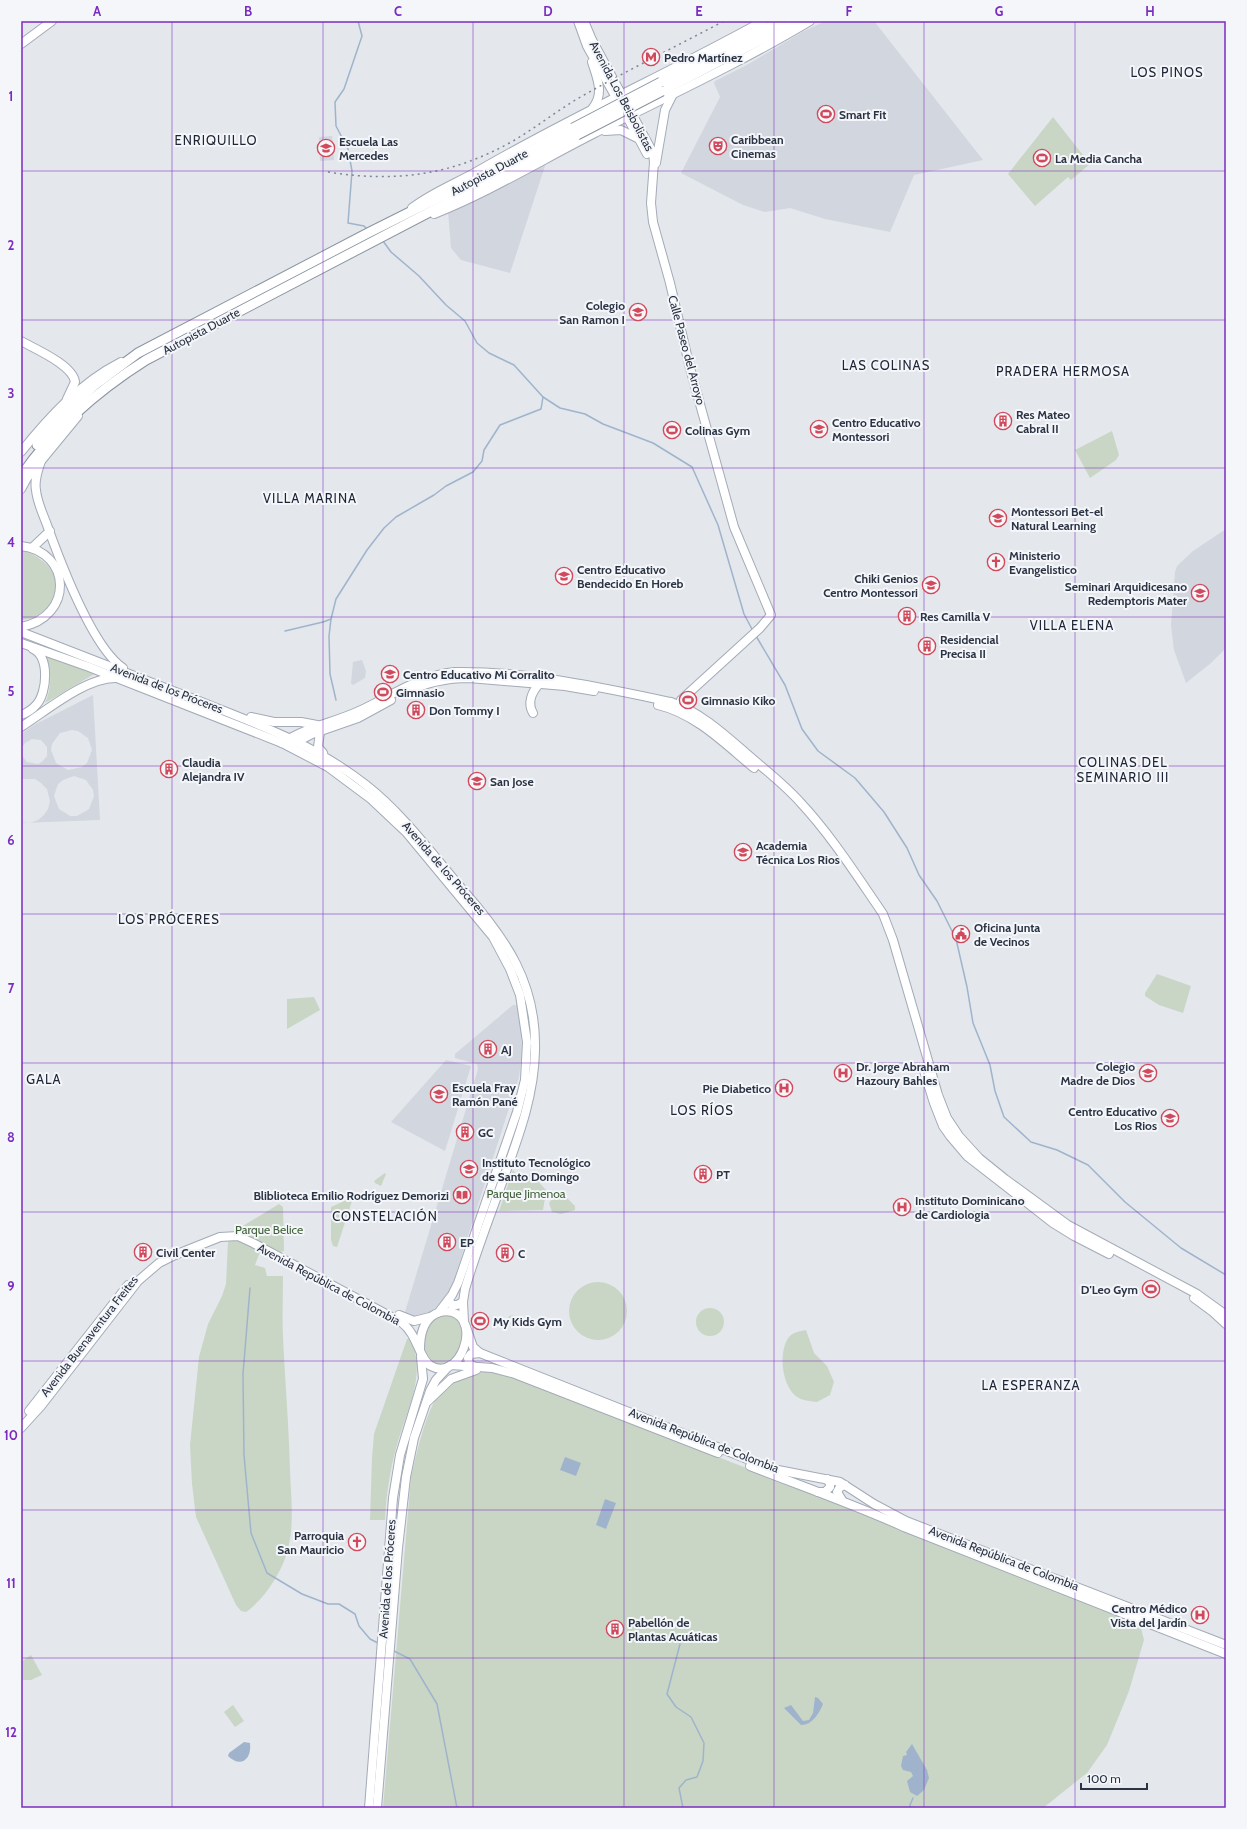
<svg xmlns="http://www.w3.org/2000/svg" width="1247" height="1829" viewBox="0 0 1247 1829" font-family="Cabin,sans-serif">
<rect width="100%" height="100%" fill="#e4e7ec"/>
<g fill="#d2d6de" fill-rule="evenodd">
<polygon points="826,21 874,21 983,160 914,175 890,232 825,219 790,208 765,212 743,205 681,173 720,97 714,83 715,81 745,66 804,31"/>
<polygon points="332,136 334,160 320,161 319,137"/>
<polygon points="546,163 510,273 461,260 451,248 448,211"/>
<polygon points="1226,529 1226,648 1211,663 1186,683 1174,650 1171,625 1175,572 1177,566 1193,551"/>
<polygon points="570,572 570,580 560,581 559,579 558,573"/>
<polygon points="362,660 366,671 365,678 353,685 351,683 353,662"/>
<path d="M93,695L100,820L21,823V822L31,823L38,820L44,815L48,809L50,801L47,789L41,783L35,779H21V734L34,725ZM72,730L78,731L88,738L92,750L87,763L82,767L68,770L56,763L51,750L52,744L60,733ZM32,739L41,740L47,747V756L42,762L38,764L27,762L22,756V747L25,743ZM74,776L86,780L93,790L94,796L89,809L77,816H70L59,809L54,796L58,784L63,780Z"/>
<polygon points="513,1005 517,1005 520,1012 521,1024 522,1051 519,1077 452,1286 447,1297 432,1311 416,1318 408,1316 405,1312 478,1069 477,1064 455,1058 455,1054"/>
<polygon points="446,1060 471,1066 445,1151 391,1122"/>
</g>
<g fill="#c9d6c5">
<polygon points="1053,117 1090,164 1071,180 1068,177 1035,206 1008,174"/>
<polygon points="1112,431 1119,455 1116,460 1090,478 1075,450"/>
<path d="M21,550C45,557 66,577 52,602C48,609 44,614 37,617C32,619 26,619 21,620Z"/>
<path d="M45,654L96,673L45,703C52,688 52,669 45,654Z"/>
<polygon points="1157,974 1191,986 1183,1013 1159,1005 1145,996 1145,993"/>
<polygon points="314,997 320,1010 287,1029 287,999"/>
<polygon points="513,1170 519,1179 531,1174 548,1192 545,1198 543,1210 499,1211"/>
<polygon points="385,1173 386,1174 381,1186 375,1183 374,1181"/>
<polygon points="556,1194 566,1197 575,1206 575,1210 561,1214 552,1212 549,1203"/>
<polygon points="351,1198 352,1201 337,1247 333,1246 331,1240 331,1207"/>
<polygon points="279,1204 283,1207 284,1251 280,1252 242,1232 241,1227"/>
<path d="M232,1240H240L260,1252L255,1265L265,1268L267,1276H283C283,1296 282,1317 283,1337C285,1382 289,1426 290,1471C291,1495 294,1521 289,1544C285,1568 265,1599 246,1612L241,1611L236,1605L196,1517L192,1484L190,1445L199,1357L208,1324L222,1296L226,1284L228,1242Z"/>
<circle cx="598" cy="1311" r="29"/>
<circle cx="710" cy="1322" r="14"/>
<path d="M449,1313L459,1320L463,1329L462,1348L450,1363L438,1366L425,1358C424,1352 422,1343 422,1336C424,1323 438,1315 449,1313Z"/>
<circle cx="512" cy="1320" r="4.5"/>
<path d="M806,1330L814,1353L827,1366L834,1382L830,1395L817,1402C811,1401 804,1401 799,1398C781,1389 777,1347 791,1335C795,1332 801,1331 806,1330Z"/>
<path d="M410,1338C428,1374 406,1412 396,1448C390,1471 386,1496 385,1520H370L372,1458L374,1434L407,1339Z"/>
<path d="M485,1371L497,1372L517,1378L1135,1621L1141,1628L1144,1640L1129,1691L1107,1745L1087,1773L1043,1808H383L411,1477C417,1453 424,1418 437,1397C445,1384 470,1374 485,1371Z"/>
<polygon points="31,1655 42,1675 31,1680 21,1680 21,1662"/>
<polygon points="233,1705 244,1721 235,1727 224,1712"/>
</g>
<g fill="#9fb4cc">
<polygon points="565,1457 581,1463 576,1476 560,1470"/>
<polygon points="605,1499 616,1503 606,1529 596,1525"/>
<path d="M815,1697L818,1698L823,1704C819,1714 812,1725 801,1725L784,1708L791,1705L803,1721L809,1720L813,1713Z"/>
<path d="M244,1742L250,1743C252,1760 240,1768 228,1756L229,1753Z"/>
<polygon points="912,1744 927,1770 929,1778 924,1790 917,1796 910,1792 907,1781 913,1776 911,1772 903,1770 901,1766 903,1756 907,1755 906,1752"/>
</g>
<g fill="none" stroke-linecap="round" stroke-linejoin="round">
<g stroke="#9fb4cc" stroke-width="1.5">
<polyline points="358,21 362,36 344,89 335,102 336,126 348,149 352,171 348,223 364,226 367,229"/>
<polyline points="383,241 391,252 419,276 446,305 465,321 477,343 489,353 514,365 543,397 560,408 585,414 603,424 653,443 692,467 718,525 744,614 753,631"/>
<polyline points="285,631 323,622 331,619"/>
<polyline points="756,636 785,685 802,729 818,751 855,778 884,812 907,848 919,875 937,901 956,939 967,987 973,1023 990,1065 995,1091 1004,1117 1031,1142 1057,1150 1088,1165 1125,1202 1181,1248 1226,1275"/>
<polyline points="336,700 330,674 329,636 331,619 336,599 367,550 384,528 396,517 434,495 446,486 473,472 482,461 484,450 500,425 541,409 543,397"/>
<polyline points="250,1288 243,1374 244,1455 251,1533 267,1573 302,1594 328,1604 339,1604 355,1614 359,1626 370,1639 378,1643"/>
<polyline points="680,1644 667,1694 676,1707 691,1717 704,1743 703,1761 697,1777 686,1780 679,1788 683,1808"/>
<polyline points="392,1650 410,1659 437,1704 457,1808"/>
<polyline points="910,1808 910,1805 913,1798"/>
</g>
<defs>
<g id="major">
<polyline points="578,21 587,46 618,101"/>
<polyline points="584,21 592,40 653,153 654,162 651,203 653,222 670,283 690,368 734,527 771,615 760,628 681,700 677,709"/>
<polyline points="21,44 52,21"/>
<path d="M592,62C597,78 605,94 592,109"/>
<polyline points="625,113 647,154"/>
<polyline points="605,131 621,130 637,138"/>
<polyline points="656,163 665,110 672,96"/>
<path d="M412,208C434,191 460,182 483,168C575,115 671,72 763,21"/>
<path d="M434,214C489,192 540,161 593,134C666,97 740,63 810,21"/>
<path d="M21,341C35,349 73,365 75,382L67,399"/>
<path d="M21,452C49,417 80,383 121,362"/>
<path d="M41,461C38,470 34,480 36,490C37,502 43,514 47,525C60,561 92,647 123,668"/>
<polyline points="21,489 27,478 78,416"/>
<path d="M21,546C72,552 74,617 21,627"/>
<polyline points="32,548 50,531"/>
<path d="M21,632C78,654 134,676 191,698C252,722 313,743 366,785C403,814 432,854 463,890C506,939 537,983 535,1051C534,1097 518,1138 503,1180C490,1216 476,1252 465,1289L463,1302L464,1322"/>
<polyline points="21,643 89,667 282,743 328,767 371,799 406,832 493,937 510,969 520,995 527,1042 525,1080 517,1112 458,1283 452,1295 439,1312"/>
<path d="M407,692C427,682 446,678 469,678L565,686L594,691"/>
<path d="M658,705C696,714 725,744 754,768"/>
<path d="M533,713C527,703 532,692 539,684"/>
<path d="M21,715C27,713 32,710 37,704C47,692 50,657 33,649"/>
<polyline points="251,717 274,722 301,722 317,725"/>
<path d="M21,727C46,711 85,678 115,678"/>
<polyline points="320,732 318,747 323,753"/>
<path d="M282,743C306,727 333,723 359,711C392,696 417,676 455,672C528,671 599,687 671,702C700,712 723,733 746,753C764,769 784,784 800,802C829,833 853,870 877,905L883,914L893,940L938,1095L947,1118L959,1136L979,1158L1005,1179L1068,1225L1197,1294L1226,1315"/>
<polyline points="289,746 312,734 358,718 391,700"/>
<polyline points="924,1071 934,1103 943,1126 950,1136 967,1156 1053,1223 1074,1236 1109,1254"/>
<polyline points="1194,1298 1213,1312 1226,1324"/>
<polyline points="449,1301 452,1305 457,1305 463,1302"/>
<polyline points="399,1315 414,1321 430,1317"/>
<polyline points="465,1324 473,1347 480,1353 765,1466 778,1470 840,1482 874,1504 906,1521 1226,1645"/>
<polyline points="451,1365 492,1368 515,1374 718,1453"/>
<polyline points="474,1367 469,1363 468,1358 471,1354 480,1353"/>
<polyline points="428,1401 451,1379 476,1370"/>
<polyline points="29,1411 128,1285"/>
<path d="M21,1428L41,1406L138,1281L159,1263L175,1255L220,1237L238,1236L253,1243L401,1322C418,1334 419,1360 431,1366C460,1382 482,1321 452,1312C445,1310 438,1312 432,1316C422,1324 420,1337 420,1349"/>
<path d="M750,1466C801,1486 853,1504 904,1527L1226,1654"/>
<polyline points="818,1492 825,1492 830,1487 830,1483 827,1479"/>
<polyline points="842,1500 837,1492 840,1487 845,1485"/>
<polyline points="369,1808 393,1498 400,1455 423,1379 421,1357"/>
<polyline points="377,1808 398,1548 406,1477 414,1438 430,1391 436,1380 448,1367"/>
</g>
<g id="highway">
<polyline points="661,82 780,21"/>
<polyline points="662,91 797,21"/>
<polyline points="37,445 59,418 95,385 138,353 368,233 506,164 573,128"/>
<path d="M21,476C54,428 97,391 146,360L577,135"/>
</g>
</defs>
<use href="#major" stroke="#a3abb8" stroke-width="10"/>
<use href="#highway" stroke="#8b94a3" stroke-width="11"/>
<use href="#major" stroke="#fff" stroke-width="8"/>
<use href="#highway" stroke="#fff" stroke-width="9"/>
<path stroke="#7d8696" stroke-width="1.5" stroke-dasharray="2 4" stroke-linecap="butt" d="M328,172C396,183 453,175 513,141C537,127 559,109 584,95C630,69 677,46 724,21"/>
<defs>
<g id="highway-bridge">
<polyline points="573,128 661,82"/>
<polyline points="577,135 662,91"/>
</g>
</defs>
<use href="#highway-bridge" stroke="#8b94a3" stroke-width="11" stroke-linecap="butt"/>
<use href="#highway-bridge" stroke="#fff" stroke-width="9"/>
</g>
<path fill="none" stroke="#7b2cbf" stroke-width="1" stroke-opacity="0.55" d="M172,21V1808M323,21V1808M473,21V1808M624,21V1808M774,21V1808M924,21V1808M1075,21V1808M21,171H1226M21,320H1226M21,468H1226M21,617H1226M21,766H1226M21,914H1226M21,1063H1226M21,1212H1226M21,1361H1226M21,1510H1226M21,1658H1226"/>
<defs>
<symbol id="metro-ring" viewBox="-11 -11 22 22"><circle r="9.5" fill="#f4f6f9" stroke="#d1495b" stroke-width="1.5"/><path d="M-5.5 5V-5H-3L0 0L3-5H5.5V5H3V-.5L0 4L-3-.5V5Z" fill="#d1495b"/></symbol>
<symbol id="stadium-ring" viewBox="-11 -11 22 22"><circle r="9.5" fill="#f4f6f9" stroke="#d1495b" stroke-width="1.5"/><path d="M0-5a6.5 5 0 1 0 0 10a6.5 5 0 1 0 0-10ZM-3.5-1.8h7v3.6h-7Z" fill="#d1495b"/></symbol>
<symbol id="theatre-ring" viewBox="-11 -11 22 22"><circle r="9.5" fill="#f4f6f9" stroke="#d1495b" stroke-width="1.5"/><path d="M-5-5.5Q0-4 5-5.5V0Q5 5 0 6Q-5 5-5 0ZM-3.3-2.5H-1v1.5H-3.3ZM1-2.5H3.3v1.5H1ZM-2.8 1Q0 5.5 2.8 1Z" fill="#d1495b"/></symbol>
<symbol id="school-ring" viewBox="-11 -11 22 22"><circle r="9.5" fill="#f4f6f9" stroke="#d1495b" stroke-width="1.5"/><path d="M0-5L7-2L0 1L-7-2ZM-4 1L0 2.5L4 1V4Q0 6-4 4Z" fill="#d1495b"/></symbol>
<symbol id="building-ring" viewBox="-11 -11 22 22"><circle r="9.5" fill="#f4f6f9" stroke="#d1495b" stroke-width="1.5"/><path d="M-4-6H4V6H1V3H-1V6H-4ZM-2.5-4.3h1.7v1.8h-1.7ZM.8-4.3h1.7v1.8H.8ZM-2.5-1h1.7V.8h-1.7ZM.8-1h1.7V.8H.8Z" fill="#d1495b"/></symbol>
<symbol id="church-ring" viewBox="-11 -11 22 22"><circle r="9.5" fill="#f4f6f9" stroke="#d1495b" stroke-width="1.5"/><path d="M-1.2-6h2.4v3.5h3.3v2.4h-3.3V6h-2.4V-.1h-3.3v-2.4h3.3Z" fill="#d1495b"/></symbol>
<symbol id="civic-ring" viewBox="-11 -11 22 22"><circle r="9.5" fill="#f4f6f9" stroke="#d1495b" stroke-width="1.5"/><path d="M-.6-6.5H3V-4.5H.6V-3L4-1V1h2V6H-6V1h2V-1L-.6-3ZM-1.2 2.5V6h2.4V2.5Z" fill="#d1495b"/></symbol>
<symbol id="hospital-ring" viewBox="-11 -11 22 22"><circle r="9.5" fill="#f4f6f9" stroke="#d1495b" stroke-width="1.5"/><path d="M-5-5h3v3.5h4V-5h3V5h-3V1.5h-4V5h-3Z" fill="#d1495b"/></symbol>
<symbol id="university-ring" viewBox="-11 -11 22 22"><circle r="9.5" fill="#f4f6f9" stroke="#d1495b" stroke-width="1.5"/><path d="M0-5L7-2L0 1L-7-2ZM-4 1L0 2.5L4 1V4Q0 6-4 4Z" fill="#d1495b"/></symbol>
<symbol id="library-ring" viewBox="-11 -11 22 22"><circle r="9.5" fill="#f4f6f9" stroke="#d1495b" stroke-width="1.5"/><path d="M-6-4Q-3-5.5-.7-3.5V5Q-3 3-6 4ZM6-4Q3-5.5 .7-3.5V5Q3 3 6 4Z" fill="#d1495b"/></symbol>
</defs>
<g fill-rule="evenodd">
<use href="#metro-ring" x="641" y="47" width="20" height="20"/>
<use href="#stadium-ring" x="816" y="104" width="20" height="20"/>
<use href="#theatre-ring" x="708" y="136" width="20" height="20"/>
<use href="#school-ring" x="316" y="138" width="20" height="20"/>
<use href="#stadium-ring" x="1032" y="148" width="20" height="20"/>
<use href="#school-ring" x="628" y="302" width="20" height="20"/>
<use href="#building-ring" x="993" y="411" width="20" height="20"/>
<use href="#school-ring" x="809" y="419" width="20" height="20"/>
<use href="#stadium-ring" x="662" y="420" width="20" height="20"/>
<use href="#school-ring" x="988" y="508" width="20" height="20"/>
<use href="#church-ring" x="986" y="552" width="20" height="20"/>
<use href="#school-ring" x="554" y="566" width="20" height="20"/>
<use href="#school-ring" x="921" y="575" width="20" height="20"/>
<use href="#school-ring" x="1190" y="583" width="20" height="20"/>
<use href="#building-ring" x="897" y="606" width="20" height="20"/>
<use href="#building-ring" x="917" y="636" width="20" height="20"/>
<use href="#school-ring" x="380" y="664" width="20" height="20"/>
<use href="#stadium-ring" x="373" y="682" width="20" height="20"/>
<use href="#stadium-ring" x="678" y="690" width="20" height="20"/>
<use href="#building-ring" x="406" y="700" width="20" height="20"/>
<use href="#building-ring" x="159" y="759" width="20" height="20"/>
<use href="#school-ring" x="467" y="771" width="20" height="20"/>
<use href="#school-ring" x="733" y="842" width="20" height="20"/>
<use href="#civic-ring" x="951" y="924" width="20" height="20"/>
<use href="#building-ring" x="478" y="1039" width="20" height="20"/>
<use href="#hospital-ring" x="833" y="1063" width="20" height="20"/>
<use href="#university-ring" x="1138" y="1063" width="20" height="20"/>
<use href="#hospital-ring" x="774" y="1078" width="20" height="20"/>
<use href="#school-ring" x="429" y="1084" width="20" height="20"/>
<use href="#school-ring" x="1160" y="1108" width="20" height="20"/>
<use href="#building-ring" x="455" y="1122" width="20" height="20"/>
<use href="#university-ring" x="459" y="1159" width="20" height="20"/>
<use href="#building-ring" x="693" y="1164" width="20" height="20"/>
<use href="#library-ring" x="452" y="1185" width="20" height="20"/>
<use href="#hospital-ring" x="892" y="1197" width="20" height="20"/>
<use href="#building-ring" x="437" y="1232" width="20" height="20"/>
<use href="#building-ring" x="133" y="1242" width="20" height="20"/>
<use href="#building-ring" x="495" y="1243" width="20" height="20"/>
<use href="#stadium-ring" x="1141" y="1279" width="20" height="20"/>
<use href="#stadium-ring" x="470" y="1311" width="20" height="20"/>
<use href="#church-ring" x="347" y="1532" width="20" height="20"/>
<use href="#hospital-ring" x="1190" y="1605" width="20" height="20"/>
<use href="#building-ring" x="605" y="1619" width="20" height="20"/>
</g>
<g text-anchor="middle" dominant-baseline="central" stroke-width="4" stroke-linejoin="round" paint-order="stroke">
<g font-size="12" font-weight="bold" fill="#2b3445" stroke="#f4f6f9" text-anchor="start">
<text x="664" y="57">Pedro Martínez</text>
<text x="839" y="114">Smart Fit</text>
<text x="731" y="139">Caribbean<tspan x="731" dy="14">Cinemas</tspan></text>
<text x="339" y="141">Escuela Las<tspan x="339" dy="14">Mercedes</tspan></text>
<text x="1055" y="158">La Media Cancha</text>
<text x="625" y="305" text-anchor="end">Colegio<tspan x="625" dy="14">San Ramon I</tspan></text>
<text x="1016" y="414">Res Mateo<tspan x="1016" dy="14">Cabral II</tspan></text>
<text x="832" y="422">Centro Educativo<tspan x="832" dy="14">Montessori</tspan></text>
<text x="685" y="430">Colinas Gym</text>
<text x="1011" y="511">Montessori Bet-el<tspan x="1011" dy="14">Natural Learning</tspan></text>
<text x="1009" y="555">Ministerio<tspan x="1009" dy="14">Evangelistico</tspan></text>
<text x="577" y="569">Centro Educativo<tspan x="577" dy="14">Bendecido En Horeb</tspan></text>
<text x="918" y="578" text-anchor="end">Chiki Genios<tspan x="918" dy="14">Centro Montessori</tspan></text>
<text x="1187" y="586" text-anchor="end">Seminari Arquidicesano<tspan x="1187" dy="14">Redemptoris Mater</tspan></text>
<text x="920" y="616">Res Camilla V</text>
<text x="940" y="639">Residencial<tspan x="940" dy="14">Precisa II</tspan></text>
<text x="403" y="674">Centro Educativo Mi Corralito</text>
<text x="396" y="692">Gimnasio</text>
<text x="701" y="700">Gimnasio Kiko</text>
<text x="429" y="710">Don Tommy I</text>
<text x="182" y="762">Claudia<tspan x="182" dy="14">Alejandra IV</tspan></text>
<text x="490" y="781">San Jose</text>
<text x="756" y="845">Academia<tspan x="756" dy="14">Técnica Los Rios</tspan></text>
<text x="974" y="927">Oficina Junta<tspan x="974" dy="14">de Vecinos</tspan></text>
<text x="501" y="1049">AJ</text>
<text x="856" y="1066">Dr. Jorge Abraham<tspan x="856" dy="14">Hazoury Bahles</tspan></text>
<text x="1135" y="1066" text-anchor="end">Colegio<tspan x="1135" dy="14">Madre de Dios</tspan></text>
<text x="452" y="1087">Escuela Fray<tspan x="452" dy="14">Ramón Pané</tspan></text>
<text x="771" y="1088" text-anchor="end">Pie Diabetico</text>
<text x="1157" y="1111" text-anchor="end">Centro Educativo<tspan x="1157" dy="14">Los Rios</tspan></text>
<text x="478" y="1132">GC</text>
<text x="482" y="1162">Instituto Tecnológico<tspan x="482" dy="14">de Santo Domingo</tspan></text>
<text x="716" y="1174">PT</text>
<text x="449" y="1195" text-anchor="end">Bliblioteca Emilio Rodríguez Demorizi</text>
<text x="915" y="1200">Instituto Dominicano<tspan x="915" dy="14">de Cardiologia</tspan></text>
<text x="460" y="1242">EP</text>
<text x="156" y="1252">Civil Center</text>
<text x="518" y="1253">C</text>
<text x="1138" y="1289" text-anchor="end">D'Leo Gym</text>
<text x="493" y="1321">My Kids Gym</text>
<text x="344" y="1535" text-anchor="end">Parroquia<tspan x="344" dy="14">San Mauricio</tspan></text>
<text x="1187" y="1608" text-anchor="end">Centro Médico<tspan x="1187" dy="14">Vista del Jardín</tspan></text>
<text x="628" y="1622">Pabellón de<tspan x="628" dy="14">Plantas Acuáticas</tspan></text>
</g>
<g font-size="12" fill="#2b3445" stroke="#f4f6f9">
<text transform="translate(622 96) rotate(62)">Avenida Los Beisbolistas</text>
<text transform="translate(489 172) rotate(-28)">Autopista Duarte</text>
<text transform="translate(201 331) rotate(-28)">Autopista Duarte</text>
<text transform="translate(687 350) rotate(75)">Calle Paseo del Arroyo</text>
<text transform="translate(167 688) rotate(21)">Avenida de los Próceres</text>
<text transform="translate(444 868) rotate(49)">Avenida de los Próceres</text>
<text transform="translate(329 1284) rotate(28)">Avenida República de Colombia</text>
<text transform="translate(89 1336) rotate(-52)">Avenida Buenaventura Freites</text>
<text transform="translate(704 1440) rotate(21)">Avenida República de Colombia</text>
<text transform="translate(1004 1558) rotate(21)">Avenida República de Colombia</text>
<text transform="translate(387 1579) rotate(-86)">Avenida de los Próceres</text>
</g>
<g font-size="12" fill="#3f6138" stroke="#f4f6f9">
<text x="526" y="1193">Parque Jimenoa</text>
<text x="269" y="1229">Parque Belice</text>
</g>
<g font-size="13" letter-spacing="1" fill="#1d2536" stroke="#f4f6f9">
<text x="1167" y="72">LOS PINOS</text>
<text x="216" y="140">ENRIQUILLO</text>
<text x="886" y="365">LAS COLINAS</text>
<text x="1063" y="371">PRADERA HERMOSA</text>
<text x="310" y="498">VILLA MARINA</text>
<text x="1072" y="625">VILLA ELENA</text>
<text x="1123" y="762">COLINAS DEL<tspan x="1123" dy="15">SEMINARIO III</tspan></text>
<text x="169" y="919">LOS PRÓCERES</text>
<text x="44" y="1079">GALA</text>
<text x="702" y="1110">LOS RÍOS</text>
<text x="385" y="1216">CONSTELACIÓN</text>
<text x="1031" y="1385">LA ESPERANZA</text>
</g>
</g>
<rect width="1247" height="1829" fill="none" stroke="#f4f6f9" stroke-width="44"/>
<path d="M1081 1783v6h66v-6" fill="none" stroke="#2b3445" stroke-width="2"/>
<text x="1087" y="1783" font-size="12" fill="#2b3445" stroke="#f4f6f9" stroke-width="3" paint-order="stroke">100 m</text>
<rect x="22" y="22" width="1203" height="1785" fill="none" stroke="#7b2cbf" stroke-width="1.5"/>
<g font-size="13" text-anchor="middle" font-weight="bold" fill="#7b2cbf">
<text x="97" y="16">A</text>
<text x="248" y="16">B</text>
<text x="398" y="16">C</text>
<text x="548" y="16">D</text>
<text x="699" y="16">E</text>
<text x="849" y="16">F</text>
<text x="999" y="16">G</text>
<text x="1150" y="16">H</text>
<text x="11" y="101">1</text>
<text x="11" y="250">2</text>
<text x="11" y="398">3</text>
<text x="11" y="547">4</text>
<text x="11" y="696">5</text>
<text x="11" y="845">6</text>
<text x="11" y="993">7</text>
<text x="11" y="1142">8</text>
<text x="11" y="1291">9</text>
<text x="11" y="1440">10</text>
<text x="11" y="1588">11</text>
<text x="11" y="1737">12</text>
</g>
</svg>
